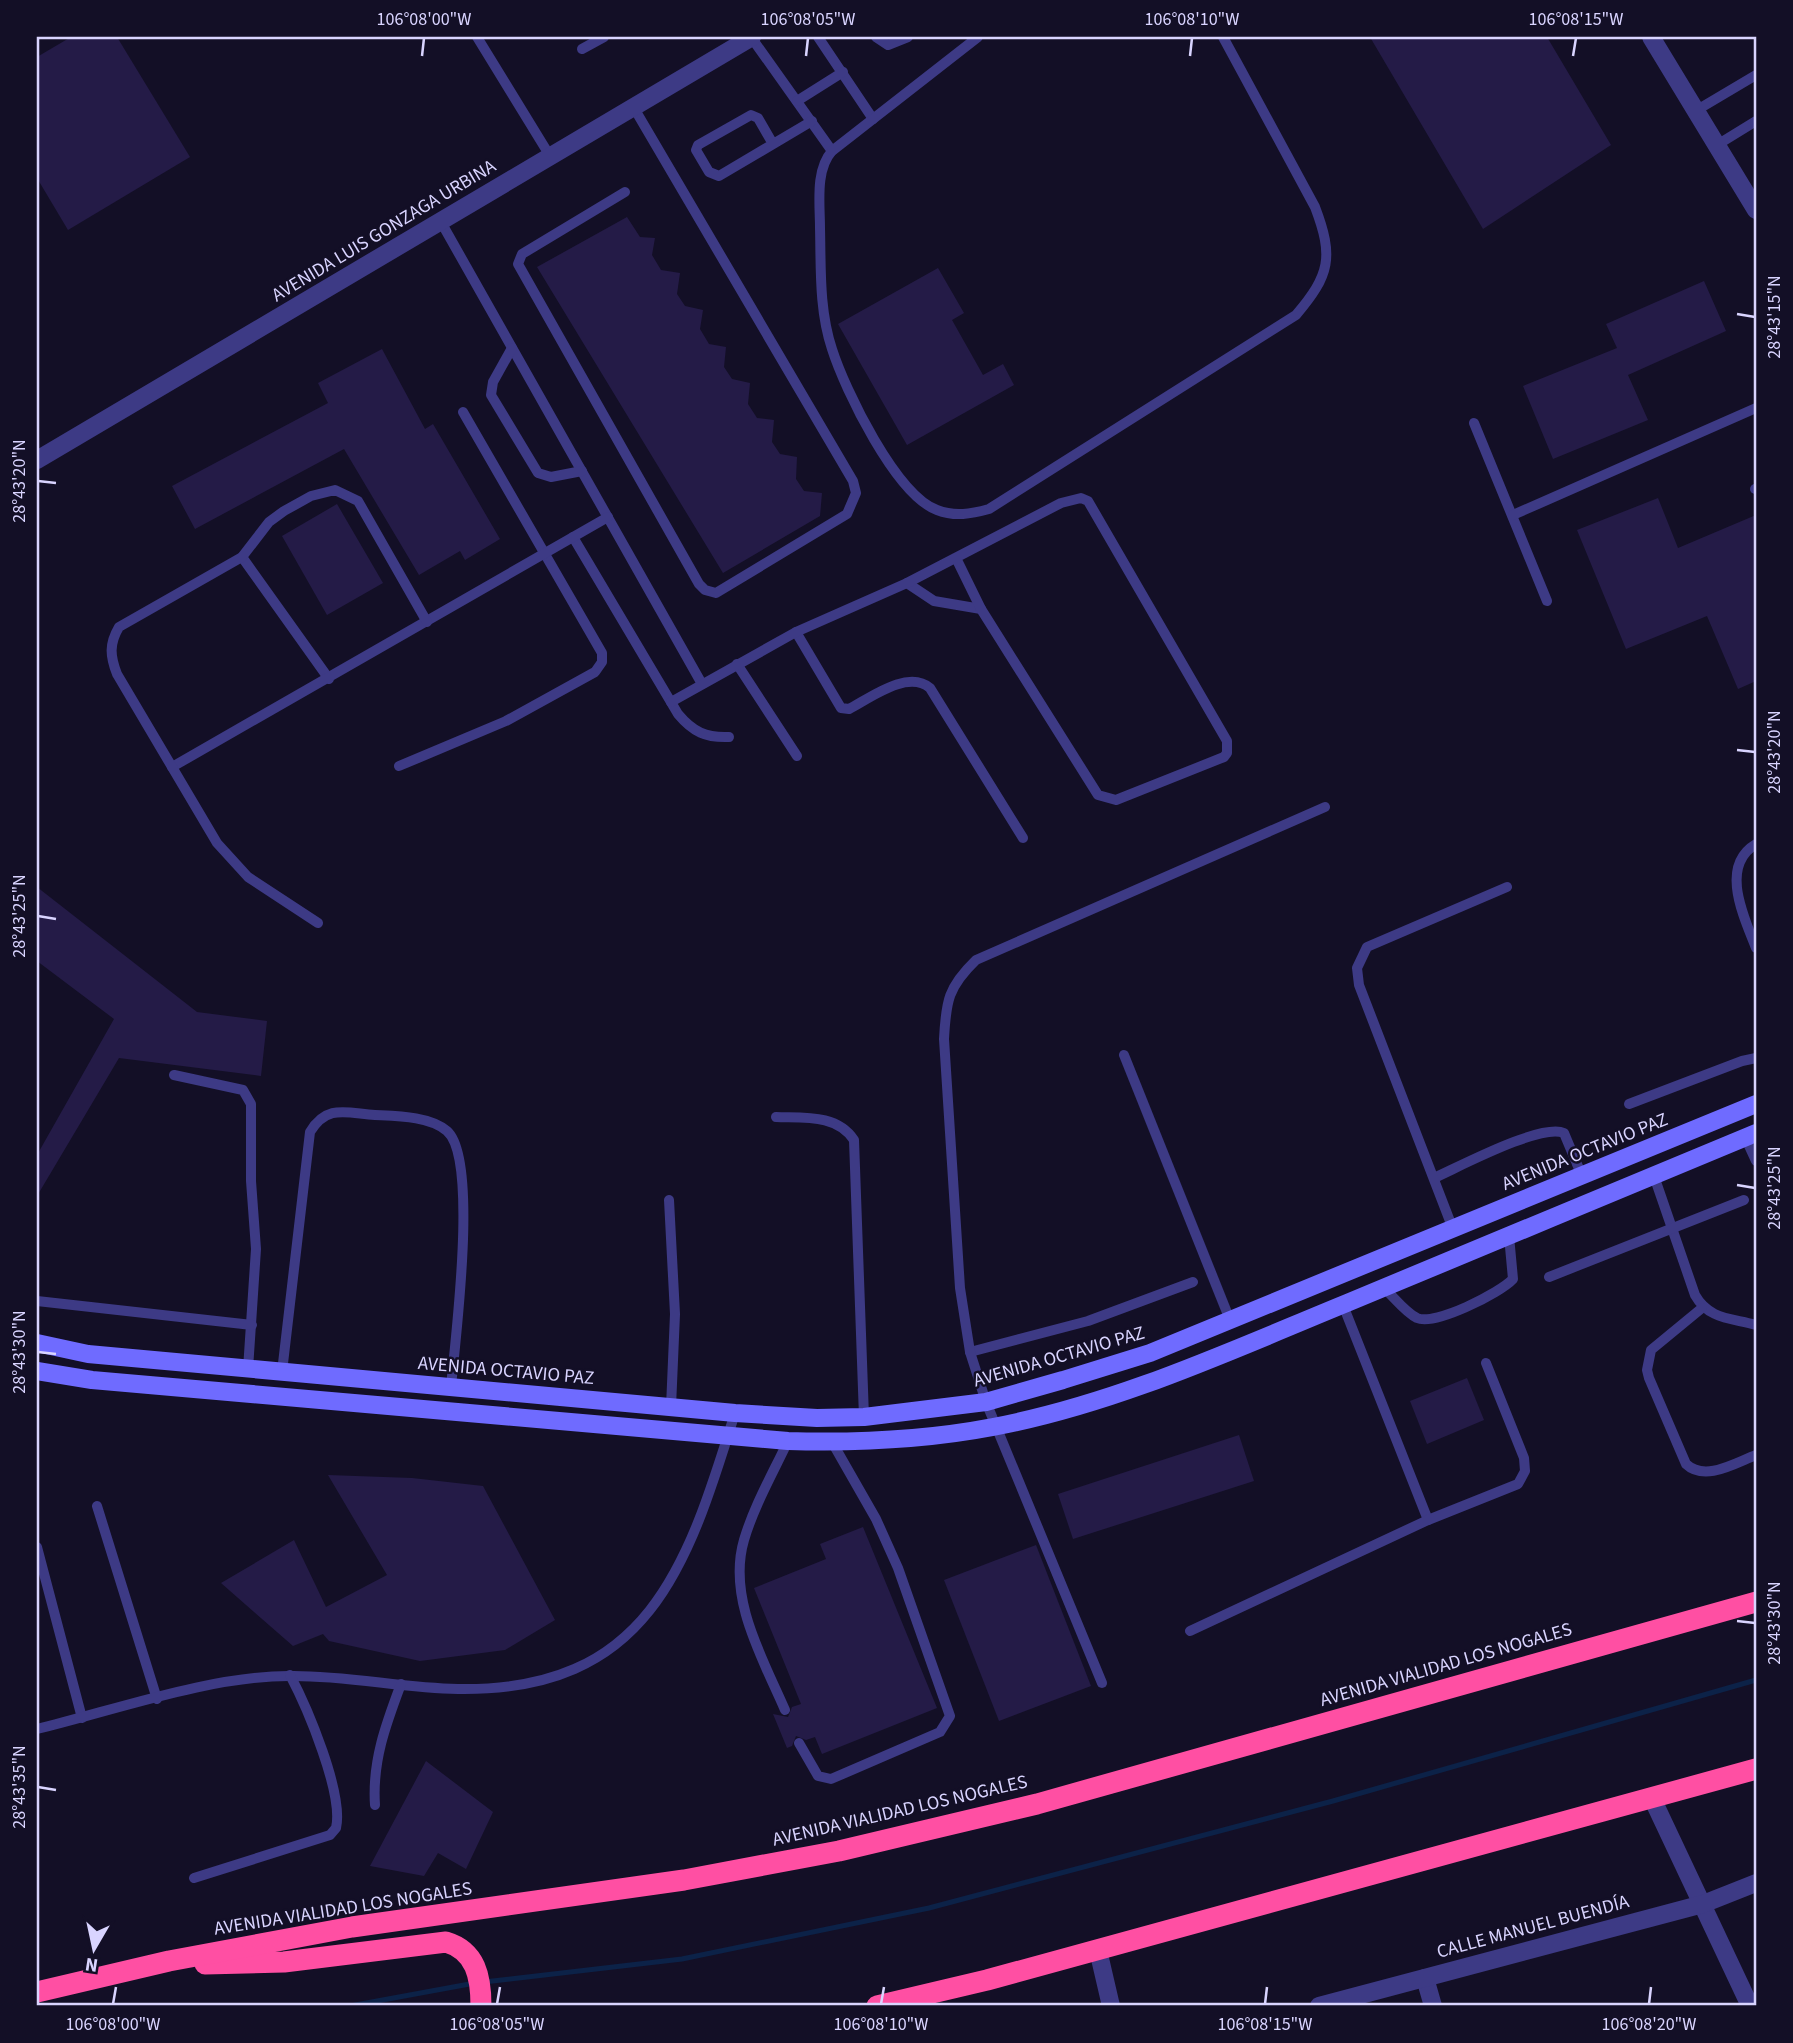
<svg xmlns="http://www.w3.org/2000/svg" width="1793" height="2043" viewBox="0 0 1793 2043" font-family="'Source Sans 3',sans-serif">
<rect width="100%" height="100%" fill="#130f26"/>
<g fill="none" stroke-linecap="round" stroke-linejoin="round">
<g stroke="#0c2248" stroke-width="5">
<polyline points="484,1982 682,1959 929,1908 1333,1801 1756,1680"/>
<polyline points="350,2006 475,1983"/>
</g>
</g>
<g fill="#241b47">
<polygon points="71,37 117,37 190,157 68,230 37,178 37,57"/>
<polygon points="1370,37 1547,37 1611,145 1483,229"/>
<polygon points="627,217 640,237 655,238 652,255 661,270 680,273 677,294 685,306 703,310 700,329 709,344 726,347 724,367 732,379 750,383 748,404 757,418 774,420 772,442 780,454 797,457 796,479 804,491 822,493 820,516 723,573 537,267"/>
<polygon points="938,268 964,313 952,320 983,375 1003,364 1014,385 907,445 838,324"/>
<polygon points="1704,281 1726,331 1628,375 1648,420 1553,459 1523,386 1617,348 1606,324"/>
<polygon points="382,349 425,429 433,424 500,539 465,560 460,551 419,575 344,449 195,529 172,486 328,403 318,383"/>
<polygon points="1658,498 1678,548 1756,515 1756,681 1738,689 1707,616 1626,649 1577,530"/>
<polygon points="337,504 383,583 327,615 282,536"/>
<polygon points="37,887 197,1012 267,1021 261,1076 119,1058 37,1196 37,1155 114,1019 37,961"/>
<polygon points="1467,1378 1484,1420 1427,1444 1410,1401"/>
<polygon points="1239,1435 1254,1481 1073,1539 1058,1494"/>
<polygon points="328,1475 412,1478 483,1486 555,1620 505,1650 420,1661 329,1641 323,1634 293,1646 221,1583 294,1540 326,1607 387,1575"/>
<polygon points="863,1527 937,1708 822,1754 815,1737 806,1740 796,1736 792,1746 787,1748 773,1714 788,1717 792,1707 801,1704 754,1588 826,1559 820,1544"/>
<polygon points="1036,1545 1091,1686 999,1721 944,1580"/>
<polygon points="426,1761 493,1812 466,1869 438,1853 424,1876 370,1866"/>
</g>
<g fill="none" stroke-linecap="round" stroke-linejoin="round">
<g stroke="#3d3a85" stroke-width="10">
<polyline points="477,37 550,156"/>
<polyline points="751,37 832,151"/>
<polyline points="818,37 873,119"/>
<polyline points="876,37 888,45 908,37"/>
<path d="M978,37L832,151C815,170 820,204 820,228C821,268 819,310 832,349C845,390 896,495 937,510C955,517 971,514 989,509L1296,315C1330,275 1334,257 1315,207L1223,37"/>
<polyline points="582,49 604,37"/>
<polyline points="797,101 843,72"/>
<polyline points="1697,110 1756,75"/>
<polyline points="773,144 758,118 751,115 698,145 696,150 709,172 719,176 812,121"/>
<polyline points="1717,145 1756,121"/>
<polyline points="625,192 522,254 518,264 699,584 705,590 716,593 847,514 856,493 853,481 634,108"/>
<polyline points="441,222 702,684"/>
<polyline points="512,348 493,382 491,395 538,473 551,477 582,471"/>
<polyline points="1474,423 1547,601"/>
<polyline points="1755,489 1756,489"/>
<polyline points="1513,515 1756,408"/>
<path d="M573,537L678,714C693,732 706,738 729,737"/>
<polyline points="242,557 329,679"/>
<polyline points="907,583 934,601 981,609"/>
<path d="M796,632L841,708L849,709C870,698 908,669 930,688L1023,838"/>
<polyline points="737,664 797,756"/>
<polyline points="671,702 796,632 907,583 1061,503 1081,498 1088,501 1227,741 1227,753 1224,757 1116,800 1098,795 981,609 956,558"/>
<polyline points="399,766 506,721 595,672 602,662 602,653 463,412"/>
<polyline points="172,767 608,517"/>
<path d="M1756,844C1719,866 1744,917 1756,948"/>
<path d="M318,923L248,877L217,843L117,674C110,656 109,644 119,627L242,557L269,522L284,511L311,496L335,490L358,501L427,622"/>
<polyline points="1124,1055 1230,1320"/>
<polyline points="174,1075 243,1090 251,1104 251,1181 256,1249 248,1369"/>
<polyline points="1629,1104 1742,1061 1756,1058"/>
<path d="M776,1117C804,1118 837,1114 854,1140L864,1417"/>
<polyline points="1745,1137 1756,1161"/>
<path d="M1654,1176L1695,1295C1709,1320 1732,1318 1756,1325"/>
<path d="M1434,1178C1459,1167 1541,1123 1564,1133L1582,1176"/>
<polyline points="669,1200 675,1314 671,1407"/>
<polyline points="1453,1229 1359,985 1357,968 1367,947 1507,887"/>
<polyline points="1549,1277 1744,1200"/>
<path d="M1384,1288C1394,1297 1405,1312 1417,1318C1435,1326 1500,1293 1513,1279L1509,1236"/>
<polyline points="37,1301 252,1325"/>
<polyline points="1343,1305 1428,1520"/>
<path d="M1702,1308L1651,1350L1647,1370L1649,1378L1686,1464C1705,1482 1735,1463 1756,1455"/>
<polyline points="970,1352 1088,1321 1193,1282"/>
<path d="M282,1372L310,1132C327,1104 346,1113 375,1115C396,1116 430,1116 447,1131C479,1159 455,1341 451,1387"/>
<polyline points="97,1506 157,1699"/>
<polyline points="37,1547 82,1718"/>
<polyline points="1190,1631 1428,1520 1518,1484 1525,1471 1524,1458 1486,1363"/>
<path d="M1102,1683L986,1402L970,1352L960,1288L944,1039C946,1001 948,987 976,960L1325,807"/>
<path d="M785,1710C763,1659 727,1598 744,1540C754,1506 773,1473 788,1441"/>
<path d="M37,1729C115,1710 210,1676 289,1676C346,1675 401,1688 458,1689C648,1692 687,1568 735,1413"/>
<polyline points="799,1743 818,1776 831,1779 940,1732 950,1716 898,1568 876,1519 832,1442"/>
<path d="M375,1805C372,1761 386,1724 401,1684"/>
<path d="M194,1878L330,1835L336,1828C344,1794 307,1707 290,1675"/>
</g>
<g stroke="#3d3a85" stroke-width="18">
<polyline points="1651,37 1756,210"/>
<polyline points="37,460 752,37"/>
<polyline points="1652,1798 1750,2006"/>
<polyline points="1098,1950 1111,2006"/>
<polyline points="1425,1978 1433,2006"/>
<polyline points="1319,2006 1703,1904 1756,1883"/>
</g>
<g stroke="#6f6bff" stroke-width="18">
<polyline points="37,1343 88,1354 735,1413 817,1418 864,1417 986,1402 1063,1380 1150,1353 1756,1104"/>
<path d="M37,1371L92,1380L788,1441C858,1443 925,1440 993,1427C1116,1404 1232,1350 1347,1303C1484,1247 1619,1189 1756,1133"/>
</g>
<g stroke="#ff4fa3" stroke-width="21">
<path d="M205,1964L284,1962L446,1942C476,1951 481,1977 481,2006"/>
<polyline points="37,1992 169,1961 352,1927 684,1880 839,1851 1037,1804 1756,1602"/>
<polyline points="877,2006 987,1980 1756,1769"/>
</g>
</g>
<path fill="none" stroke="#d9d4ff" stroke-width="2.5" d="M422,56L424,38M806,56L808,38M1190,56L1192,38M1573,56L1576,38M1737,314L1755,317M38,481L56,483M1737,750L1755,752M38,916L56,919M1737,1185L1755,1188M38,1352L56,1354M1737,1621L1755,1623M38,1787L56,1790M113,2004L116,1987M497,2004L500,1987M881,2004L884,1987M1265,2004L1267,1987M1649,2004L1651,1987"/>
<g text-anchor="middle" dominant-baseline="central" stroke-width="5" stroke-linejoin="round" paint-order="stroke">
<g font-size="19" fill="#d9d4ff" stroke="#130f26">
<text transform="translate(384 231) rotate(-31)">AVENIDA LUIS GONZAGA URBINA</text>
<text transform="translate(1585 1152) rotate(-22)">AVENIDA OCTAVIO PAZ</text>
<text transform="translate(1059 1357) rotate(-16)">AVENIDA OCTAVIO PAZ</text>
<text transform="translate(506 1371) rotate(5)">AVENIDA OCTAVIO PAZ</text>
<text transform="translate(1446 1665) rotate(-16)">AVENIDA VIALIDAD LOS NOGALES</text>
<text transform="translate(900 1811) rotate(-13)">AVENIDA VIALIDAD LOS NOGALES</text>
<text transform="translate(343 1909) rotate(-9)">AVENIDA VIALIDAD LOS NOGALES</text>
<text transform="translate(1533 1927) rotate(-15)">CALLE MANUEL BUENDÍA</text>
</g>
</g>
<rect width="1793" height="2043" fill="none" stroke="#130f26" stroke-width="77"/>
<g transform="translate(94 1949) rotate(189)" stroke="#130f26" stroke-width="5" paint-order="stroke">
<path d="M0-5L12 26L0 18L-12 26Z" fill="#d9d4ff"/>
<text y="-10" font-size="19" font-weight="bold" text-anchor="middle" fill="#d9d4ff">N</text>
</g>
<rect x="38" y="38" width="1717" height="1966" fill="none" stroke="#d9d4ff" stroke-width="2.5"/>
<g font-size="18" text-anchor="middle" fill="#d9d4ff">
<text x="424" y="25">106°08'00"W</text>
<text x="808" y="25">106°08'05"W</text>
<text x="1192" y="25">106°08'10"W</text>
<text x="1576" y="25">106°08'15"W</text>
<text transform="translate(1774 317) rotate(-90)" y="6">28°43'15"N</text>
<text transform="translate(19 481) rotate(-90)" y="6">28°43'20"N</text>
<text transform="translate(1774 752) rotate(-90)" y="6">28°43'20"N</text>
<text transform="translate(19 916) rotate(-90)" y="6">28°43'25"N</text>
<text transform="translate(1774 1188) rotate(-90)" y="6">28°43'25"N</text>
<text transform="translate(19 1352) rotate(-90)" y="6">28°43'30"N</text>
<text transform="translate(1774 1623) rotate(-90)" y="6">28°43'30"N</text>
<text transform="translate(19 1787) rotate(-90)" y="6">28°43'35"N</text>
<text x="113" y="2030">106°08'00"W</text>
<text x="497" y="2030">106°08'05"W</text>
<text x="881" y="2030">106°08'10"W</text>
<text x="1265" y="2030">106°08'15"W</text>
<text x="1649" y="2030">106°08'20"W</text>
</g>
</svg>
